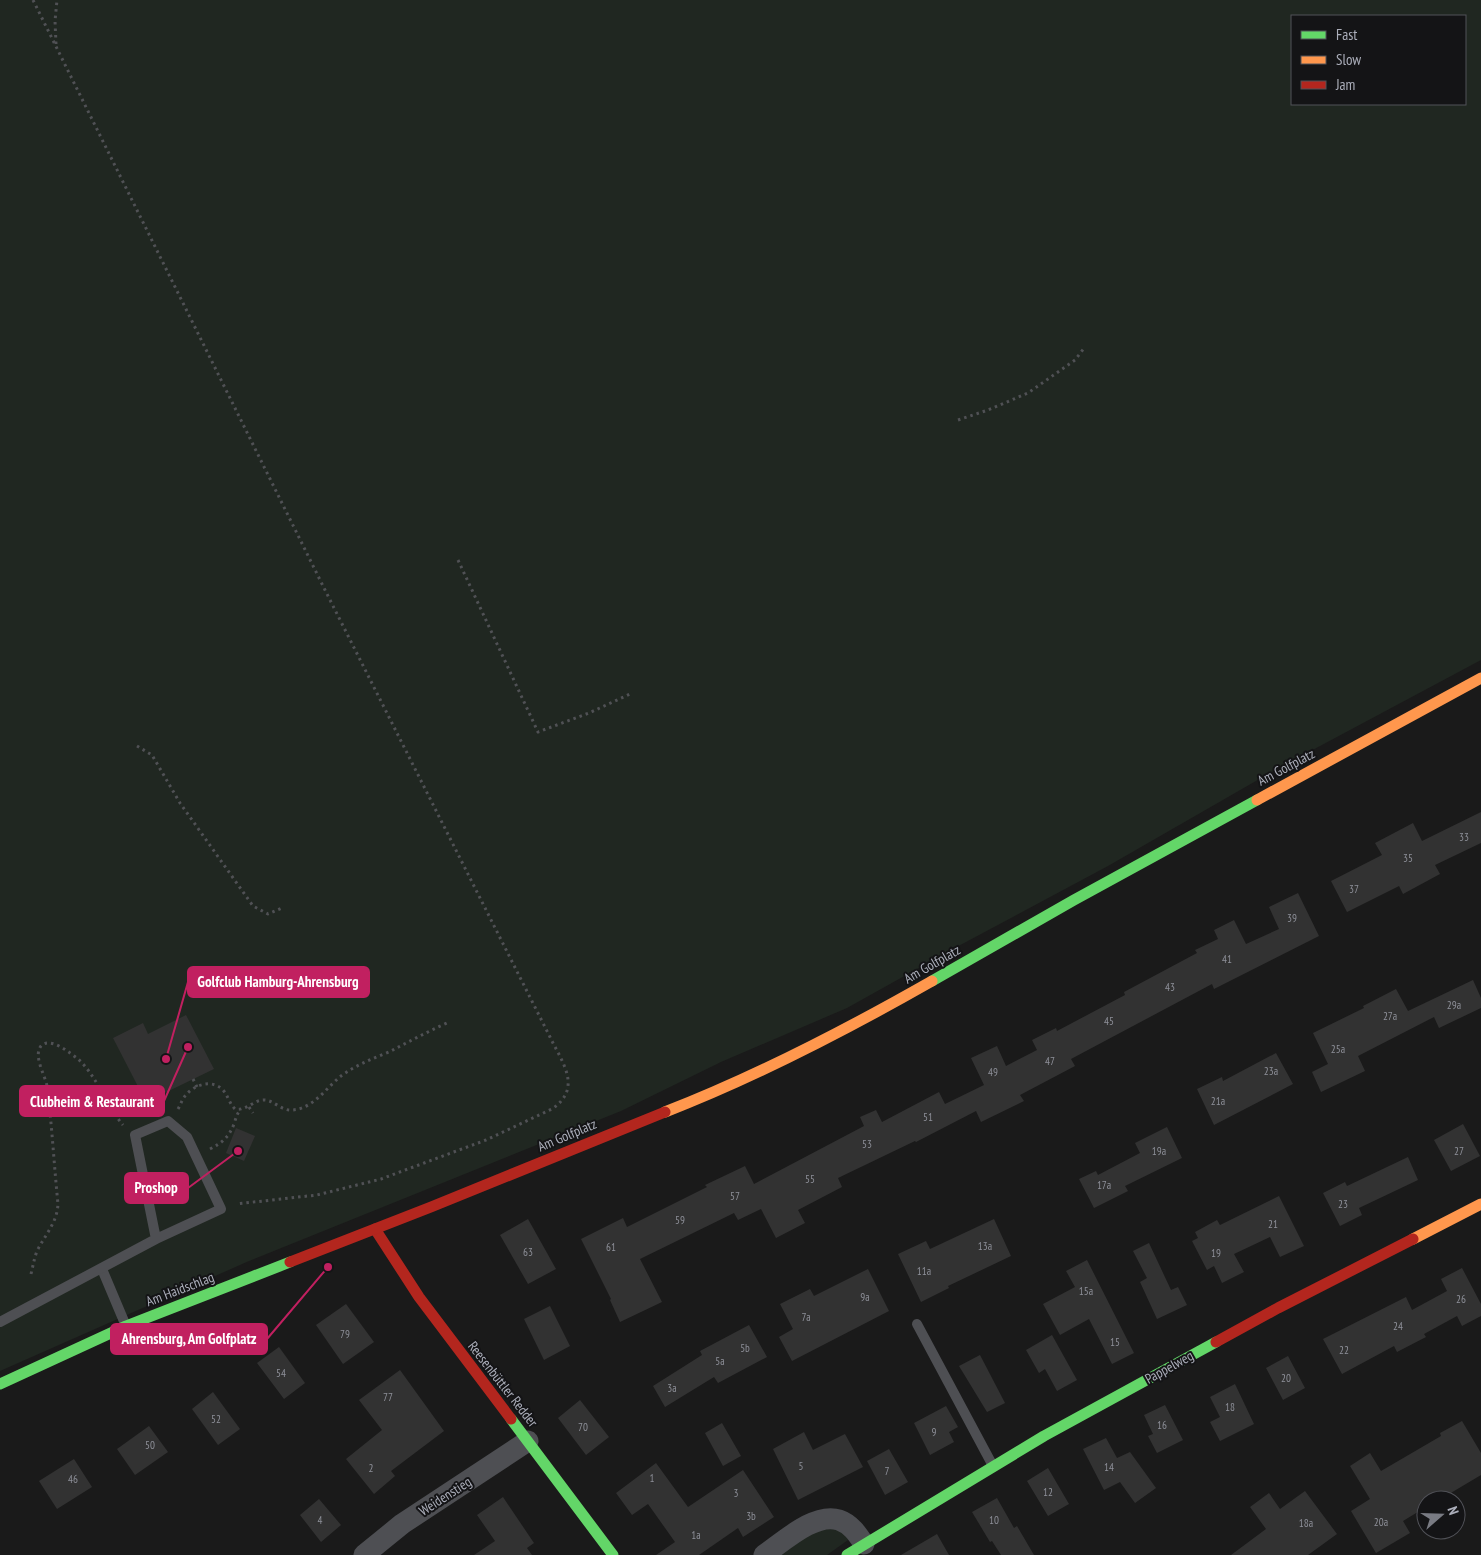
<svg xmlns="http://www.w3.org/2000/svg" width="1481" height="1555" viewBox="0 0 1481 1555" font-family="'PT Sans Narrow',sans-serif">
<rect width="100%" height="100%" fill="#1a1a1a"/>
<g fill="#202721" fill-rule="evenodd">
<path d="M0,0H1481V660L1277,769L1108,866L951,950L847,1008L721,1062L621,1111L249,1261L0,1371ZM1292,16H1465V104H1292Z"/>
<polygon points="819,1527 844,1527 848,1540 827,1555 779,1555"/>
</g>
<g fill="#323232">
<polygon points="1481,812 1481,843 1435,865 1440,874 1403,894 1399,886 1347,912 1331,881 1382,855 1375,843 1413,823 1422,841"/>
<polygon points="1298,893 1319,936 1214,989 1212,984 1071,1059 1075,1066 1020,1095 1024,1101 981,1122 976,1111 916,1142 915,1141 838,1178 842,1187 798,1210 805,1223 776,1238 761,1209 738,1220 734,1213 640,1259 662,1302 620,1322 610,1300 611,1299 581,1239 623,1218 627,1227 707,1187 705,1185 745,1166 754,1184 864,1126 860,1117 876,1110 882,1122 939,1092 945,1104 984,1085 971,1058 997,1046 1006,1066 1037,1050 1032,1040 1056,1028 1057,1031 1125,995 1124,992 1197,953 1195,950 1218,939 1214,930 1234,920 1246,944 1279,929 1269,907"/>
<polygon points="1473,980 1481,998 1481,1008 1439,1028 1434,1017 1358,1056 1365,1071 1321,1092 1312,1072 1328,1064 1313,1033 1364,1008 1363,1006 1396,989 1408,1011"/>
<polygon points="186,1015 214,1069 146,1102 113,1038 143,1023 148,1034"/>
<polygon points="1276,1053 1293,1084 1214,1125 1197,1089 1222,1077 1223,1081"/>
<polygon points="1463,1124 1480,1156 1451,1171 1434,1140"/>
<polygon points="1167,1127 1182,1158 1125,1186 1128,1191 1094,1208 1079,1179 1096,1171 1098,1175 1140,1153 1135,1143"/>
<polygon points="236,1128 255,1136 244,1161 226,1153"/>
<polygon points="1408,1157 1418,1180 1359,1208 1362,1215 1340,1226 1323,1193 1345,1182 1347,1186"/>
<polygon points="1279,1196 1304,1246 1280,1257 1270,1237 1234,1254 1244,1272 1222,1283 1214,1266 1207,1270 1192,1241 1198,1238 1195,1232 1217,1220 1220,1225"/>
<polygon points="528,1219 556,1269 528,1284 500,1235"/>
<polygon points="994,1219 1011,1256 948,1286 949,1288 921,1302 898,1254 926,1241 930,1249"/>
<polygon points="1149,1243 1171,1290 1178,1287 1187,1305 1157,1319 1140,1282 1147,1278 1133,1251"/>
<polygon points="1087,1260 1134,1353 1112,1364 1089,1319 1060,1335 1043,1304 1075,1287 1066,1271"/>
<polygon points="1462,1268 1481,1304 1481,1316 1462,1326 1457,1316 1424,1334 1426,1337 1397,1352 1394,1346 1342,1374 1323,1339 1406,1297 1412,1310 1447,1291 1441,1279"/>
<polygon points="868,1269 889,1311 792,1361 779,1337 793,1329 780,1304 810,1289 814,1296"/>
<polygon points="346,1304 374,1342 343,1364 316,1325"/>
<polygon points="550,1306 570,1346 544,1360 524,1319"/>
<polygon points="749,1325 767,1357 718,1383 714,1377 665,1407 653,1386 702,1355 700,1351"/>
<polygon points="1052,1335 1077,1380 1057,1391 1045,1369 1039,1373 1026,1350"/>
<polygon points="279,1347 305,1383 284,1399 257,1363"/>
<polygon points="980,1355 1005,1403 987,1412 959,1366"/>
<polygon points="1288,1356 1305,1388 1283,1400 1266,1368"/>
<polygon points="400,1370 444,1431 391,1471 395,1476 374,1494 346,1459 382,1430 359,1400"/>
<polygon points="1235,1384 1254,1424 1220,1441 1210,1422 1220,1417 1210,1397"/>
<polygon points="213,1392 240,1429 218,1445 192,1409"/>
<polygon points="580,1400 609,1437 586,1455 558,1418"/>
<polygon points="1165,1405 1183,1440 1157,1453 1148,1436 1153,1434 1144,1415"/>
<polygon points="946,1406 958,1427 949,1432 954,1442 930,1455 914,1423"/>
<polygon points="1462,1421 1481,1453 1481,1475 1439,1500 1426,1500 1426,1507 1403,1521 1410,1533 1376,1553 1351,1511 1370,1499 1350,1466 1370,1453 1381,1471 1441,1436 1440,1433"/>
<polygon points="722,1423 741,1456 723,1466 705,1433"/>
<polygon points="149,1426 168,1452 135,1475 117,1449"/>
<polygon points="804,1432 813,1450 845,1434 863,1467 798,1500 773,1449"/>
<polygon points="1106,1438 1117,1458 1130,1452 1156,1488 1135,1503 1120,1482 1104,1490 1083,1449"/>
<polygon points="889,1449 908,1482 885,1495 867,1461"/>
<polygon points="74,1459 92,1487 57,1509 39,1481"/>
<polygon points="656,1463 688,1507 743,1470 774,1517 743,1537 738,1528 699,1555 656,1555 675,1542 648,1504 632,1515 616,1493"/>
<polygon points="1048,1468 1069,1504 1048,1516 1027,1481"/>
<polygon points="1305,1491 1337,1534 1308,1555 1231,1555 1266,1529 1250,1507 1269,1493 1280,1509"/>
<polygon points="503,1497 534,1543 527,1548 532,1555 474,1555 495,1541 477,1515"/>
<polygon points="997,1498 1014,1528 1017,1526 1034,1555 1001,1555 992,1541 990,1542 972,1512"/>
<polygon points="319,1499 341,1525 321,1542 300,1515"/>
<polygon points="937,1534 949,1555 901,1555"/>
</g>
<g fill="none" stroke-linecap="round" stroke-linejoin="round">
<g stroke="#505155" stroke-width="3" stroke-dasharray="2.5 4" stroke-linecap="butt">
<path d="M33,0L326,592L550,1037C562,1062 583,1088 552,1109L486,1140L381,1179L317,1195L236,1204"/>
<polyline points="56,44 55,21 57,0"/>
<polyline points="958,420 988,410 1028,393 1075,360 1085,347"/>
<polyline points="458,560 538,732 589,713 632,693"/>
<polyline points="137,746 152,755 180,803 253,906 268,914 284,907"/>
<polyline points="193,1079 197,1087"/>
<polyline points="249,1107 253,1113"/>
<path d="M178,1109C181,1104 182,1099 186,1095C194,1085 211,1079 222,1089C228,1095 229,1103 235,1109C247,1111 253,1100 264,1100C274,1100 281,1111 292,1110C313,1109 326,1088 341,1076C356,1065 372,1059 389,1052C408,1042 427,1032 447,1023"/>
<path d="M210,1149C222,1143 229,1137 234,1124C236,1118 237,1113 241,1109"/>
<path d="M31,1274C33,1266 34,1259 37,1251C45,1235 57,1223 58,1204C54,1165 52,1125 47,1086C45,1075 33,1056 41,1046C50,1036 70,1053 78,1059C97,1076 106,1105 123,1125"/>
</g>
<g stroke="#4e4f53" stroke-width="10">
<polyline points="102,1269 126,1326"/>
<polyline points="0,1322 156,1239 221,1209 187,1137 168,1121 135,1135 156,1239"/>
<polyline points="917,1324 993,1466"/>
</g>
<g stroke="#4e4f53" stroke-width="21">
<polyline points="364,1555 402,1524 528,1441"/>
<path d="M764,1555C783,1542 815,1512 839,1520C851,1524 858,1535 864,1544"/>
</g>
<g stroke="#63d668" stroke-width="11">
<polyline points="932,981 1074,900 1257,800"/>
<polyline points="0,1384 126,1326 290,1262"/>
<polyline points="511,1419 613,1555"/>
<polyline points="847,1555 1044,1436 1216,1342"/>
</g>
<g stroke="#ff974d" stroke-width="11">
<polyline points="1257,800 1481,678"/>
<path d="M665,1112C758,1076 846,1030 932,981"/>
<polyline points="1413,1239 1481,1204"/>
</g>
<g stroke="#b3261e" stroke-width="11">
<polyline points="375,1229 419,1297 511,1419"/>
<polyline points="290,1262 431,1207 665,1112"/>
<polyline points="1216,1342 1278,1308 1413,1239"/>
</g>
</g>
<g text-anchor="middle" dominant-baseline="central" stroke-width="4" stroke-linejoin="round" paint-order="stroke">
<g font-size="11" fill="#8e9099">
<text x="1464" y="837">33</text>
<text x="1408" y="858">35</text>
<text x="1354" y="889">37</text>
<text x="1292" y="918">39</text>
<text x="1227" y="959">41</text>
<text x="1170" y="987">43</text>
<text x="1454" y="1005">29a</text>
<text x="1390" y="1016">27a</text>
<text x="1109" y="1021">45</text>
<text x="1338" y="1049">25a</text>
<text x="1050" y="1061">47</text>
<text x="1271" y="1071">23a</text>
<text x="993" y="1072">49</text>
<text x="1218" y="1101">21a</text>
<text x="928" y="1117">51</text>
<text x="867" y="1144">53</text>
<text x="1159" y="1151">19a</text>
<text x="1459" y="1151">27</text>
<text x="810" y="1179">55</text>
<text x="1104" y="1185">17a</text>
<text x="735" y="1196">57</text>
<text x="1343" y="1204">23</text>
<text x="680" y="1220">59</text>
<text x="1273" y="1224">21</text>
<text x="985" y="1246">13a</text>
<text x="611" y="1247">61</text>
<text x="528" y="1252">63</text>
<text x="1216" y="1253">19</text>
<text x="924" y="1271">11a</text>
<text x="1086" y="1291">15a</text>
<text x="865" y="1297">9a</text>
<text x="1461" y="1299">26</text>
<text x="806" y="1317">7a</text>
<text x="1398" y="1326">24</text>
<text x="345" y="1334">79</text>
<text x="1115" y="1342">15</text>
<text x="745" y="1348">5b</text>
<text x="1344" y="1350">22</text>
<text x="720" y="1361">5a</text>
<text x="281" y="1373">54</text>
<text x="1286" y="1378">20</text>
<text x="672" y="1388">3a</text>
<text x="388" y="1397">77</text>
<text x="1230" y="1407">18</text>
<text x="216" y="1419">52</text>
<text x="1162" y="1425">16</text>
<text x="583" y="1427">70</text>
<text x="934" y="1432">9</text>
<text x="150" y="1445">50</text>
<text x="801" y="1466">5</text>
<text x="1109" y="1467">14</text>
<text x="371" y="1468">2</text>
<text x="887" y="1471">7</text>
<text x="652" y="1478">1</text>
<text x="73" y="1479">46</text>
<text x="1048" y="1492">12</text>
<text x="736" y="1493">3</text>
<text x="751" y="1516">3b</text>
<text x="320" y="1520">4</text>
<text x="994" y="1520">10</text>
<text x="1381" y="1522">20a</text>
<text x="1306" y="1523">18a</text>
<text x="696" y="1535">1a</text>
</g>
<g font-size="14" fill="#acafbb" stroke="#141416">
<text transform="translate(1286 767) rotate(-28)">Am Golfplatz</text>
<text transform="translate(932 964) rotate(-30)">Am Golfplatz</text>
<text transform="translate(567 1135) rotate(-23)">Am Golfplatz</text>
<text transform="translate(180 1289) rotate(-21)">Am Haidschlag</text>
<text transform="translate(1169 1367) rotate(-29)">Pappelweg</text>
<text transform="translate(503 1384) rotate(52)">Reesenbüttler Redder</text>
<text transform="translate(445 1496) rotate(-33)">Weidenstieg</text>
</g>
</g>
<path fill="none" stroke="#c12060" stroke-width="2" d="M166 1059L188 982M188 1047L164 1101M238 1151L188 1188M328 1267L267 1339"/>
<g fill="#c12060" stroke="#141416" stroke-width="2">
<circle cx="166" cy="1059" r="5"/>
<circle cx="188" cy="1047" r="5"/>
<circle cx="238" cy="1151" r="5"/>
<circle cx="328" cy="1267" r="5"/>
</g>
<g fill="#c12060" stroke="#c12060" stroke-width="2">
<rect x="188" y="967" width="181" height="30" rx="5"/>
<rect x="20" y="1086" width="144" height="30" rx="5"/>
<rect x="125" y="1173" width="63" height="30" rx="5"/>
<rect x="111" y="1324" width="156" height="30" rx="5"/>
</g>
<g font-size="15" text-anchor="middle" font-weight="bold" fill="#fff">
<text x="278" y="987">Golfclub Hamburg-Ahrensburg</text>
<text x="92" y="1107">Clubheim &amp; Restaurant</text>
<text x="156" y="1193">Proshop</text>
<text x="189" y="1344">Ahrensburg, Am Golfplatz</text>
</g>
<rect x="1291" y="15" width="175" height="90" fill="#141416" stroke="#515258"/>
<rect x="1301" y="31" width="25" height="8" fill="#63d668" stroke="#515258"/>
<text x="1336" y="40" font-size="15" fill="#acafbb">Fast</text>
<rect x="1301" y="56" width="25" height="8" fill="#ff974d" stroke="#515258"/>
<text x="1336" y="65" font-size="15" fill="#acafbb">Slow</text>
<rect x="1301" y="81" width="25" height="8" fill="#b3261e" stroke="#515258"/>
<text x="1336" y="90" font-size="15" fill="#acafbb">Jam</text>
<g transform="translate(1441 1515) rotate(70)"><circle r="24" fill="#141416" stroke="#515258"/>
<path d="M0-4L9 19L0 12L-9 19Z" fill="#797b83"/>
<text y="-8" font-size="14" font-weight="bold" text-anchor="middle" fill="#acafbb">N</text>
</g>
</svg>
